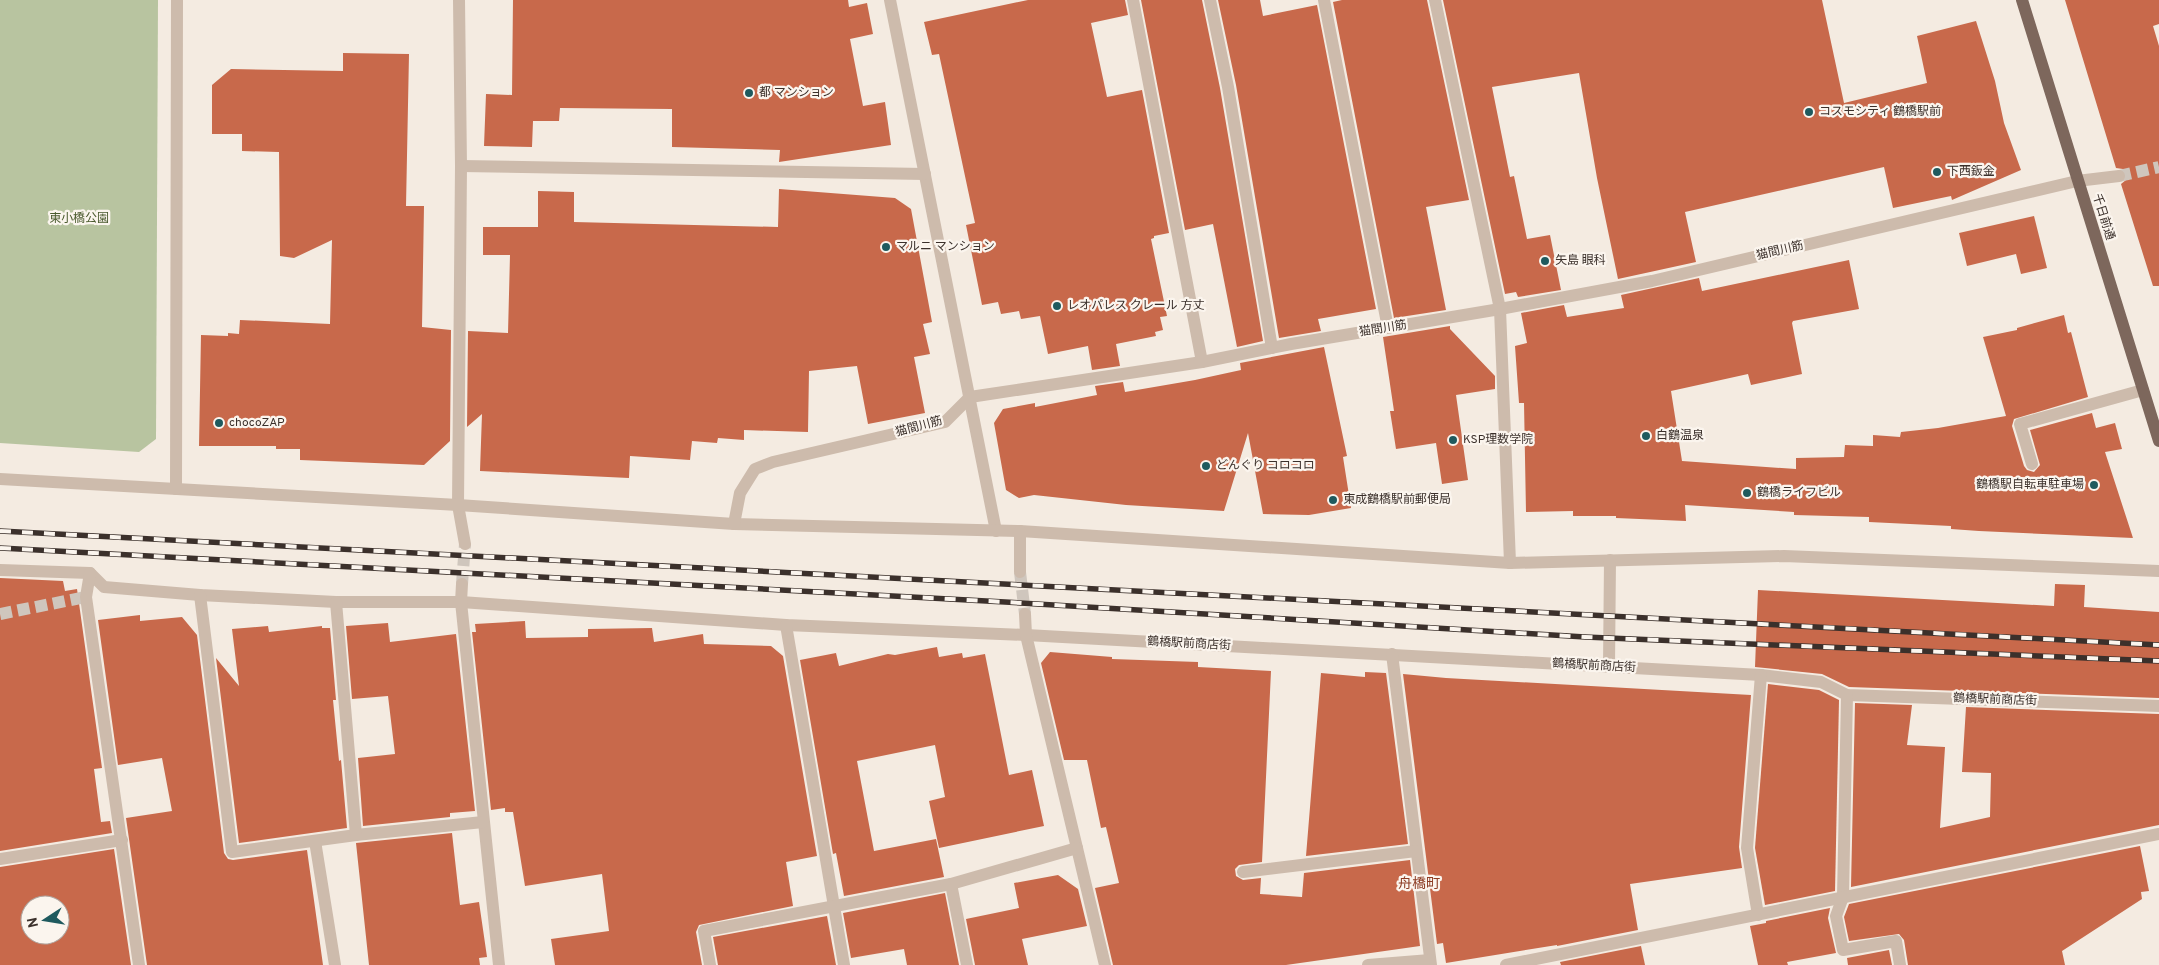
<svg xmlns="http://www.w3.org/2000/svg" width="2159" height="965" viewBox="0 0 2159 965" font-family="Overpass,'Noto Sans JP',sans-serif">
<rect width="100%" height="100%" fill="#f4ebe1"/>
<polygon fill="#b8c4a0" points="0,0 158,0 156,439 139,452 0,443"/>
<g fill="#c8694b" fill-rule="evenodd">
<polygon points="513,0 848,0 849,7 867,3 873,34 850,39 863,106 885,102 891,145 779,162 780,150 672,147 672,109 560,108 559,121 533,121 532,147 484,146 486,94 512,95"/>
<polygon points="1028,0 1125,0 1128,15 1091,23 1107,97 1142,90 1169,233 1154,236 1154,238 1151,239 1167,316 1160,317 1163,330 1155,332 1156,336 1116,344 1120,366 1092,370 1088,346 1048,354 1040,316 1021,319 1019,311 1001,314 998,302 982,305 966,225 975,223 939,54 932,55 924,22"/>
<polygon points="1141,0 1202,0 1220,88 1263,341 1237,347 1213,224 1185,230"/>
<polygon points="1218,0 1260,0 1263,16 1317,5 1376,309 1318,319 1321,331 1279,338 1236,85"/>
<polygon points="1342,0 1427,0 1469,200 1426,207 1446,310 1394,318 1333,2"/>
<polygon points="1443,0 1822,0 1844,103 1927,83 1917,36 1976,21 1995,81 2004,123 2021,170 1952,200 1951,196 1893,208 1884,167 1685,212 1696,262 1618,279 1597,178 1579,73 1492,87 1510,177 1514,176 1527,239 1550,235 1561,290 1518,297 1516,292 1505,294"/>
<polygon points="2065,0 2159,0 2159,24 2153,26 2159,46 2159,286 2153,286 2121,184 2126,180 2127,175 2123,169 2116,168"/>
<polygon points="343,53 409,54 406,206 424,206 422,327 451,330 450,441 424,465 300,460 300,449 276,449 276,446 199,446 201,335 228,336 228,333 239,334 240,320 330,324 332,240 294,258 280,256 279,152 242,151 242,134 212,134 212,85 231,69 343,71"/>
<polygon points="779,189 895,198 911,209 932,322 923,324 930,354 914,357 925,413 868,424 857,366 809,371 808,432 744,430 744,440 718,438 717,443 692,441 690,460 630,456 629,478 480,471 482,414 467,427 468,331 508,333 510,255 483,255 483,227 538,227 538,191 574,192 574,222 778,227"/>
<polygon points="2034,216 2047,268 2021,274 2016,254 1967,266 1959,233"/>
<polygon points="1849,260 1859,309 1793,321 1792,323 1802,374 1751,385 1748,374 1671,391 1682,461 1796,469 1796,458 1844,457 1845,445 1873,446 1873,435 1900,437 1901,432 1938,428 2006,416 1983,337 2017,330 2017,328 2064,315 2068,333 2071,332 2088,397 2014,419 2012,426 2024,466 2027,470 2034,472 2040,465 2030,430 2092,413 2096,428 2115,423 2122,449 2105,452 2133,538 1979,531 1951,529 1951,526 1869,522 1869,517 1794,515 1794,512 1685,505 1686,521 1616,518 1616,516 1573,516 1573,511 1526,512 1524,403 1519,403 1515,346 1527,343 1521,313 1564,305 1567,317 1624,308 1621,295 1699,278 1702,291"/>
<polygon points="1450,326 1450,329 1495,376 1495,389 1456,395 1468,480 1442,484 1436,443 1396,449 1390,411 1394,411 1383,337"/>
<polygon points="1324,347 1347,456 1343,457 1351,508 1309,515 1263,514 1248,433 1224,511 1126,505 1034,495 1019,498 1006,490 994,423 1003,409 1035,403 1035,407 1097,395 1095,386 1123,382 1125,392 1195,380 1241,370 1240,363"/>
<polygon points="0,578 63,581 65,591 77,589 102,768 94,769 101,822 110,821 112,833 0,851"/>
<polygon points="2055,584 2085,585 2084,607 2159,612 2159,698 1849,687 1822,674 1755,667 1758,590 2054,606"/>
<polygon points="140,615 140,621 182,617 197,635 224,853 228,859 233,860 307,850 323,965 147,965 126,818 172,811 162,758 118,765 98,620"/>
<polygon points="525,621 526,638 588,637 588,629 652,628 654,642 703,634 704,644 771,646 783,656 817,856 786,862 793,906 699,925 696,932 702,965 555,965 551,939 609,931 602,874 525,886 513,812 505,812 505,808 491,810 472,632 476,632 475,624"/>
<polygon points="388,623 390,642 456,634 475,811 450,813 450,817 363,826 358,758 395,754 388,696 352,699 346,626"/>
<polygon points="268,626 269,632 322,626 322,628 330,628 336,700 333,700 339,761 341,760 347,828 239,843 216,658 239,686 232,629"/>
<polygon points="937,647 939,657 962,653 963,658 985,654 1009,775 1032,770 1044,826 939,848 929,801 945,797 935,745 857,761 874,851 936,839 944,877 844,896 836,853 833,854 800,660 836,653 839,666 888,654 895,655"/>
<polygon points="1050,652 1112,657 1112,659 1198,662 1198,667 1271,671 1262,862 1239,865 1235,869 1236,876 1243,880 1261,878 1260,894 1302,897 1304,873 1410,860 1420,946 1286,965 1113,965 1095,888 1119,883 1106,827 1101,828 1087,760 1064,760 1041,663"/>
<polygon points="1365,672 1386,673 1408,844 1306,856 1321,673 1365,677"/>
<polygon points="1403,674 1446,678 1751,695 1739,847 1742,868 1630,884 1638,930 1557,946 1557,945 1446,963 1443,943 1437,944"/>
<polygon points="1768,684 1819,690 1839,700 1835,891 1765,905 1755,848"/>
<polygon points="1855,703 1912,705 1907,745 1945,747 1940,828 1990,817 1991,773 1962,772 1966,707 2159,714 2159,825 1851,887"/>
<polygon points="452,833 460,905 479,902 487,957 479,958 480,965 369,965 356,843"/>
<polygon points="2140,846 2149,891 2141,892 2142,899 2062,951 2065,965 1908,965 1904,940 1899,934 1849,941 1844,917 1849,904"/>
<path d="M114,849L131,965H0V867ZM30,905H60V935H30Z"/>
<polygon points="1058,875 1078,889 1087,926 1022,939 1028,965 975,965 966,919 1019,908 1014,883"/>
<polygon points="945,893 959,965 907,965 904,949 851,958 843,913"/>
<polygon points="1830,908 1828,918 1836,953 1787,962 1788,965 1758,965 1750,926 1766,923 1766,921"/>
<polygon points="827,916 836,965 718,965 713,937"/>
<polygon points="1641,946 1645,965 1561,965 1560,962"/>
<polygon points="1889,950 1892,965 1848,965 1847,958"/>
</g>
<g fill="none" stroke-linecap="round" stroke-linejoin="round">
<g stroke="#cfc6bd" stroke-width="12" stroke-dasharray="12 6" stroke-linecap="butt">
<polyline points="2119,176 2159,167"/>
<polyline points="1020,572 1025,614"/>
<polyline points="462,584 465,544"/>
<polyline points="0,614 86,597"/>
</g>
<g stroke="#cdbbac" stroke-width="12">
<polyline points="459,0 461,166 458,505 465,544"/>
<polyline points="890,0 996,531"/>
<polyline points="1133,0 1202,362"/>
<polyline points="1210,0 1228,87 1272,348"/>
<polyline points="1324,0 1388,328"/>
<polyline points="1435,0 1500,309 1510,563"/>
<polyline points="461,166 925,174"/>
<polyline points="2032,464 2020,424 2143,390"/>
<polyline points="0,479 458,505 734,524 1020,531 1510,563 1784,556 2159,571"/>
<polyline points="176,489 177,0"/>
<polyline points="734,524 740,493 755,469 773,462 945,422 970,397 1202,362 1291,344 1500,309 1652,281 2077,181 2119,176"/>
<polyline points="1020,531 1020,572"/>
<polyline points="0,570 90,573 104,587 200,595 336,602 461,602 786,625 1026,635 1761,675 1821,682 1847,695 2159,706"/>
<polyline points="90,573 86,597 139,965"/>
<polyline points="462,584 461,602 499,965"/>
<polyline points="200,595 232,852 356,835 483,822"/>
<polyline points="336,602 356,835"/>
<polyline points="1025,614 1026,635 1105,965"/>
<polyline points="786,625 844,965"/>
<polyline points="1392,654 1431,965"/>
<polyline points="1609,666 1610,560"/>
<polyline points="1847,695 1843,897 1836,916 1843,950 1896,941 1900,965"/>
<polyline points="315,841 335,965"/>
<polyline points="0,859 122,840"/>
<polyline points="1243,872 1416,851"/>
<polyline points="951,884 967,965"/>
<polyline points="1758,915 1747,848 1761,675"/>
<polyline points="710,965 704,931 951,884 1077,848"/>
<polyline points="1368,965 1430,960"/>
<polyline points="1506,965 2159,834"/>
</g>
<polyline stroke="#7d675c" stroke-width="12" points="2022,0 2159,441"/>
<defs>
<g id="rail">
<polyline points="0,531 2159,645"/>
<polyline points="0,548 1005,602 1585,637 2159,661"/>
</g>
</defs>
<use href="#rail" stroke="#3b302b" stroke-width="5.5"/>
<use href="#rail" stroke="#fbf5ee" stroke-width="4" stroke-dasharray="11" stroke-linecap="butt"/>
</g>
<g fill="#1f5a5e" stroke="#fbf5ee" stroke-width="2">
<circle cx="749" cy="93" r="5"/>
<circle cx="1809" cy="112" r="5"/>
<circle cx="1937" cy="172" r="5"/>
<circle cx="886" cy="247" r="5"/>
<circle cx="1545" cy="261" r="5"/>
<circle cx="1057" cy="306" r="5"/>
<circle cx="219" cy="423" r="5"/>
<circle cx="1646" cy="436" r="5"/>
<circle cx="1453" cy="440" r="5"/>
<circle cx="1206" cy="466" r="5"/>
<circle cx="2094" cy="485" r="5"/>
<circle cx="1747" cy="493" r="5"/>
<circle cx="1333" cy="500" r="5"/>
</g>
<g text-anchor="middle" dominant-baseline="central" stroke-width="4.5" stroke-linejoin="round" paint-order="stroke">
<g font-size="12" fill="#3b302b" stroke="#fbf5ee" text-anchor="start">
<text x="759" y="93">都 マンション</text>
<text x="1819" y="112">コスモシティ 鶴橋駅前</text>
<text x="1947" y="172">下西鈑金</text>
<text x="896" y="247">マルニ マンション</text>
<text x="1555" y="261">矢島 眼科</text>
<text x="1067" y="306">レオパレス クレール 方丈</text>
<text x="229" y="423">chocoZAP</text>
<text x="1656" y="436">白鶴温泉</text>
<text x="1463" y="440">KSP理数学院</text>
<text x="1216" y="466">どんぐり コロコロ</text>
<text x="2084" y="485" text-anchor="end">鶴橋駅自転車駐車場</text>
<text x="1757" y="493">鶴橋ライフビル</text>
<text x="1343" y="500">東成鶴橋駅前郵便局</text>
</g>
<g font-size="12" fill="#3b302b" stroke="#fbf5ee">
<text transform="translate(2103 217) rotate(73)">千日前通</text>
<text transform="translate(1780 251) rotate(-13)">猫間川筋</text>
<text transform="translate(1383 329) rotate(-9)">猫間川筋</text>
<text transform="translate(919 427) rotate(-15)">猫間川筋</text>
<text transform="translate(1189 644) rotate(3)">鶴橋駅前商店街</text>
<text transform="translate(1594 666) rotate(3)">鶴橋駅前商店街</text>
<text transform="translate(1995 700) rotate(2)">鶴橋駅前商店街</text>
</g>
<g font-size="12" fill="#4a5a2e" stroke="#fbf5ee">
<text x="79" y="219">東小橋公園</text>
</g>
<g font-size="14" fill="#8c3b22" stroke="#fbf5ee">
<text x="1419" y="884">舟橋町</text>
</g>
</g>
<g transform="translate(45 920) rotate(258)"><circle r="24" fill="#fbf5ee" stroke="#aea6a0"/>
<path d="M0-4L9 19L0 12L-9 19Z" fill="#1f5a5e"/>
<text y="-8" font-size="14" font-weight="bold" text-anchor="middle" fill="#3b302b">N</text>
</g>
</svg>
